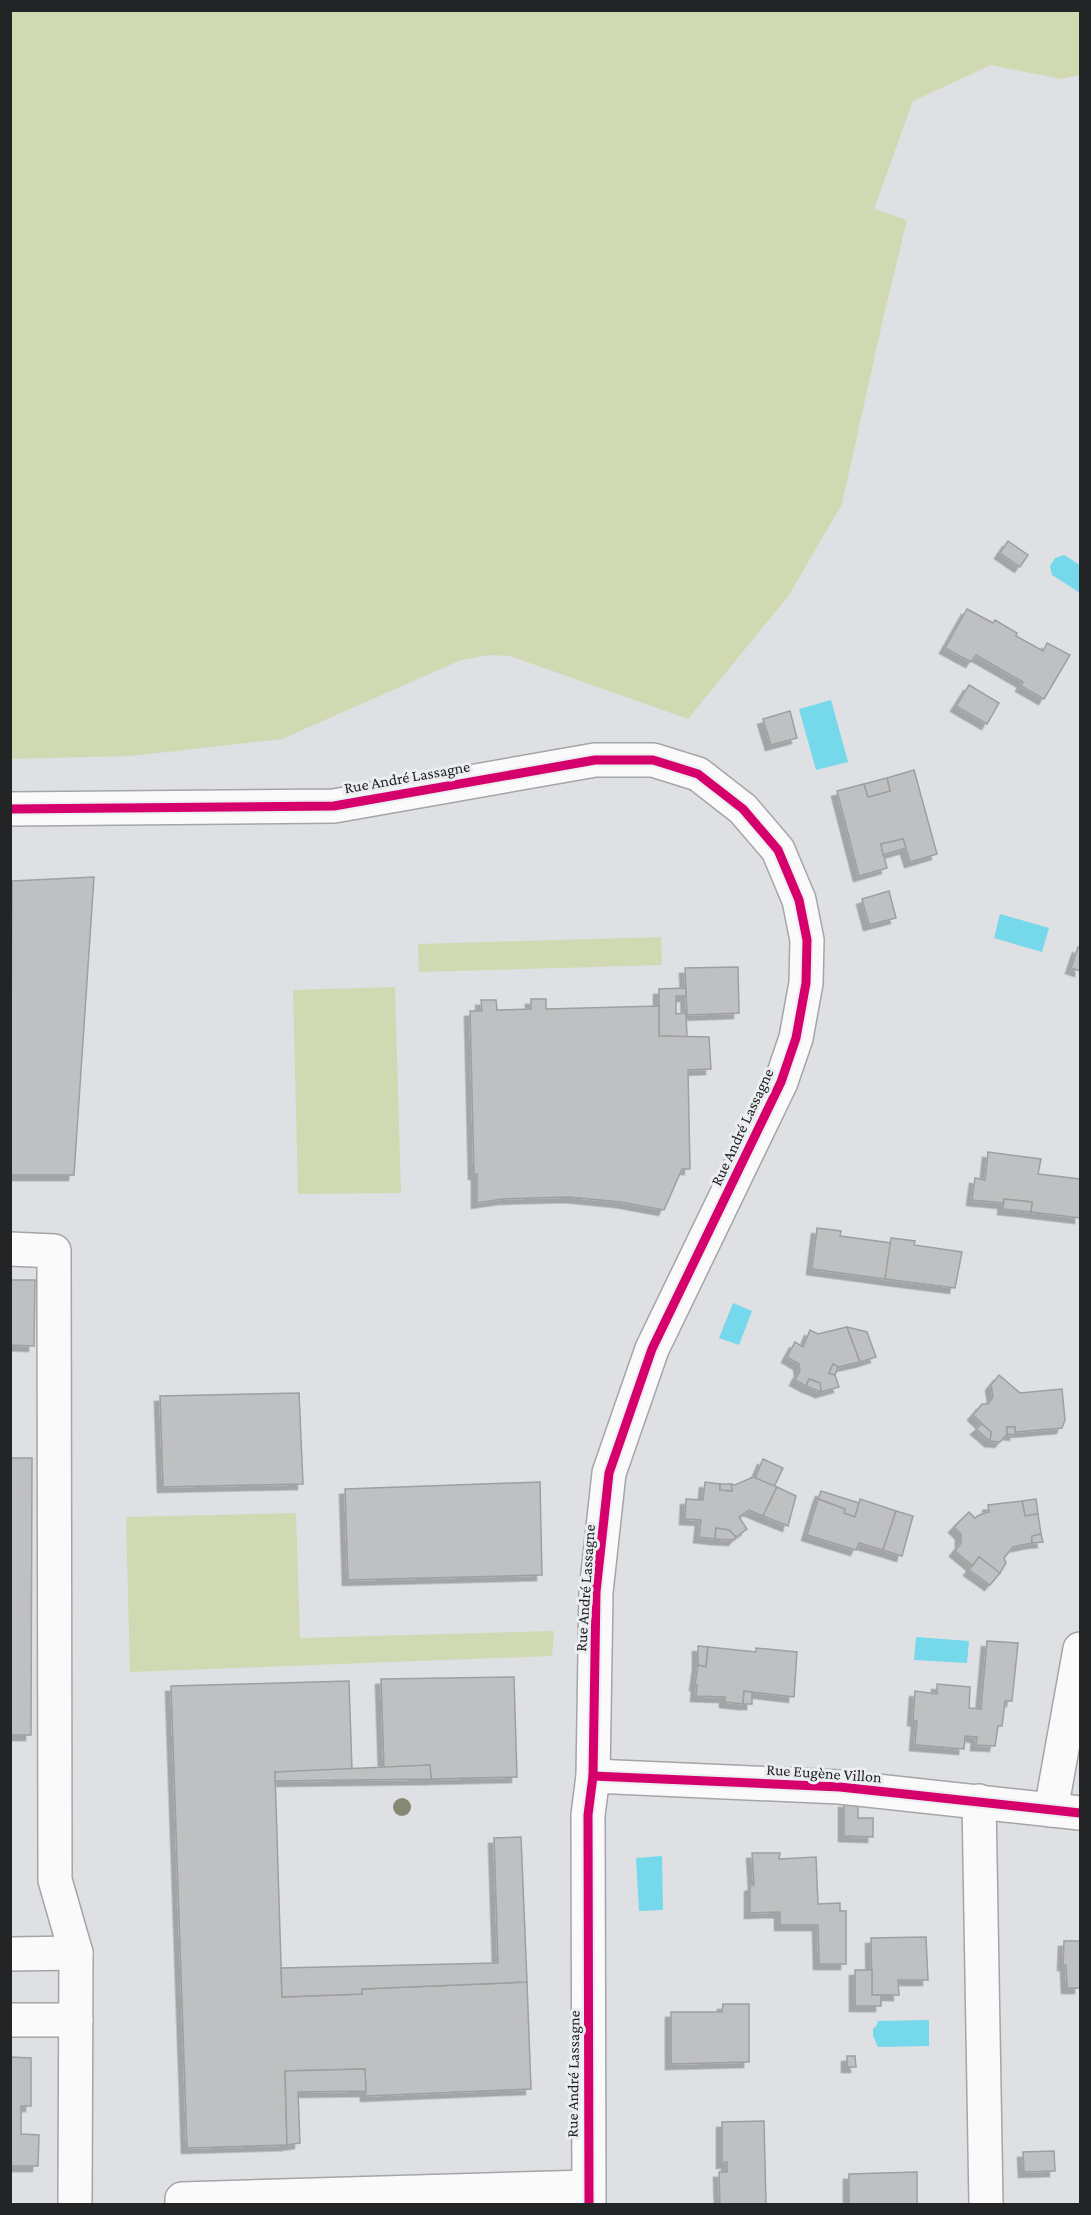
<svg xmlns="http://www.w3.org/2000/svg" width="1091" height="2215" viewBox="0 0 1091 2215" font-family="'Crimson Pro',serif">
<defs>
<filter id="shadow"><feDropShadow dx="-5.5" dy="5.5" stdDeviation="0" flood-color="#0004"/></filter>
</defs>
<rect width="100%" height="100%" fill="#dee0e3"/>
<g fill="#d1d9b3">
<polygon points="10,11 1080,11 1080,75 1061,79 991,65 913,101 874,209 907,220 883,319 842,504 789,595 688,719 510,656 491,655 461,660 282,739 131,756 11,759"/>
<polygon points="661,937 662,965 419,972 418,944"/>
<polygon points="395,987 401,1193 298,1194 293,990"/>
<polygon points="296,1513 300,1638 554,1631 552,1656 130,1672 126,1517"/>
</g>
<g fill="#75d8eb">
<polygon points="1064,555 1080,565 1080,593 1052,575 1050,566 1055,558"/>
<polygon points="831,700 848,762 816,770 799,709"/>
<polygon points="1000,914 1049,928 1042,952 994,938"/>
<polygon points="733,1303 752,1311 739,1345 719,1338"/>
<polygon points="916,1637 969,1641 967,1663 914,1660"/>
<polygon points="662,1856 663,1910 639,1911 636,1858"/>
<polygon points="929,2020 929,2046 878,2047 873,2036 873,2029 877,2025 878,2021"/>
</g>
<g fill="#bfc0c2" stroke="#9d9fa0" stroke-width="1.5" filter="url(#shadow)">
<polygon points="1008,541 1028,555 1020,567 1000,553"/>
<polygon points="967,609 993,623 995,620 1017,633 1016,636 1043,651 1047,643 1070,655 1044,699 1021,686 1023,682 976,655 971,662 945,648"/>
<polygon points="969,685 999,703 987,724 956,706"/>
<polygon points="790,711 797,738 771,745 763,719"/>
<polygon points="914,770 937,854 910,862 903,839 881,844 887,868 859,876 837,791 864,784 868,797 890,791 887,778"/>
<polygon points="887,778 890,791 868,797 864,784"/>
<polygon points="903,839 906,848 883,855 881,844"/>
<polygon points="94,877 74,1175 10,1175 12,881"/>
<polygon points="889,891 896,918 869,925 862,899"/>
<polygon points="1078,947 1080,948 1080,971 1071,968"/>
<polygon points="738,967 739,1013 687,1015 685,968"/>
<polygon points="686,988 686,996 676,996 676,1014 686,1013 687,1037 659,1036 659,989"/>
<polygon points="531,999 546,999 546,1009 659,1006 659,1036 709,1037 711,1069 688,1070 690,1169 682,1169 664,1210 621,1202 569,1197 503,1199 477,1203 477,1174 474,1174 470,1011 482,1011 481,1000 496,1000 497,1010 531,1009"/>
<polygon points="988,1152 1041,1159 1038,1174 1080,1179 1080,1218 1031,1212 1032,1202 1004,1199 1004,1203 972,1200 975,1178 985,1180"/>
<polygon points="1004,1199 1032,1202 1031,1212 1003,1209"/>
<polygon points="817,1228 841,1231 840,1236 891,1243 885,1279 812,1269"/>
<polygon points="891,1238 915,1241 914,1245 962,1252 955,1288 885,1279"/>
<polygon points="10,1280 35,1280 34,1346 10,1345"/>
<polygon points="847,1327 860,1362 838,1367 833,1364 829,1373 835,1375 839,1387 821,1392 820,1383 809,1379 806,1386 795,1380 800,1371 799,1364 787,1357 795,1342 803,1347 810,1330 818,1334"/>
<polygon points="847,1327 867,1332 876,1357 860,1362"/>
<polygon points="833,1364 838,1367 835,1375 829,1373"/>
<polygon points="999,1375 1020,1393 1062,1389 1065,1420 1062,1428 1015,1432 1015,1427 1007,1427 1007,1434 1000,1442 990,1441 991,1432 973,1415 982,1404 988,1404 993,1397 991,1385"/>
<polygon points="809,1379 820,1383 821,1392 806,1386"/>
<polygon points="299,1393 303,1484 163,1487 160,1396"/>
<polygon points="982,1424 991,1432 990,1441 976,1429"/>
<polygon points="1007,1427 1015,1427 1015,1435 1007,1434"/>
<polygon points="10,1458 32,1458 31,1735 10,1735"/>
<polygon points="763,1459 783,1468 774,1487 755,1478"/>
<polygon points="753,1477 777,1487 763,1516 749,1510 739,1517 747,1529 736,1537 729,1530 716,1528 715,1539 699,1537 701,1520 685,1519 686,1499 703,1500 705,1482 720,1484 720,1490 732,1491 731,1484 735,1485"/>
<polygon points="540,1482 542,1575 348,1580 345,1489"/>
<polygon points="720,1484 731,1484 732,1491 720,1490"/>
<polygon points="777,1487 796,1496 788,1526 763,1516"/>
<polygon points="821,1491 859,1503 855,1517 844,1513 845,1509 818,1499"/>
<polygon points="818,1499 845,1509 844,1513 855,1517 860,1499 896,1511 883,1550 859,1543 856,1550 807,1535"/>
<polygon points="1036,1499 1038,1514 1025,1516 1022,1501"/>
<polygon points="1022,1501 1025,1516 1038,1514 1041,1534 1032,1536 1032,1543 1013,1547 1004,1558 1006,1563 1000,1573 979,1557 973,1566 955,1551 961,1543 961,1534 954,1527 969,1512 975,1518 979,1515 989,1512 988,1505"/>
<polygon points="896,1511 913,1516 902,1556 883,1550"/>
<polygon points="716,1528 729,1530 736,1537 734,1540 715,1539"/>
<polygon points="1041,1534 1043,1542 1032,1543 1032,1536"/>
<polygon points="979,1557 1000,1573 990,1585 969,1570"/>
<polygon points="987,1641 1018,1643 1012,1701 1005,1701 1002,1726 998,1726 995,1746 976,1745 977,1737 965,1736 964,1749 915,1745 917,1721 913,1720 915,1691 937,1694 937,1684 970,1687 969,1708 981,1709"/>
<polygon points="698,1646 708,1647 706,1667 698,1665"/>
<polygon points="708,1647 756,1652 756,1648 797,1652 794,1697 744,1691 743,1704 725,1702 725,1697 696,1696 697,1685 695,1685 698,1665 706,1667"/>
<polygon points="514,1677 517,1777 431,1779 430,1765 384,1768 381,1679"/>
<polygon points="349,1681 352,1770 275,1772 282,1997 362,1994 362,1989 527,1982 531,2089 366,2096 365,2069 285,2071 287,2145 187,2148 171,1686"/>
<polygon points="744,1691 752,1692 752,1704 743,1704"/>
<polygon points="430,1765 431,1779 275,1781 275,1772"/>
<polygon points="844,1802 858,1803 858,1818 873,1818 873,1837 844,1836"/>
<polygon points="521,1837 527,1982 362,1989 362,1994 282,1997 281,1968 498,1963 494,1838"/>
<polygon points="752,1853 780,1853 779,1859 816,1857 818,1904 840,1903 840,1911 846,1911 846,1964 819,1964 818,1925 780,1925 780,1912 750,1913 750,1886 754,1885"/>
<polygon points="926,1937 928,1980 898,1980 899,1995 872,1995 871,1938"/>
<polygon points="1064,1941 1080,1941 1080,1988 1067,1988 1066,1965 1063,1965"/>
<polygon points="855,1970 872,1970 872,1995 881,1995 881,2006 855,2006"/>
<polygon points="723,2004 749,2004 749,2062 671,2064 671,2012 722,2012"/>
<polygon points="847,2056 855,2056 856,2067 847,2067"/>
<polygon points="10,2057 31,2058 31,2106 21,2106 21,2134 39,2135 38,2166 10,2166"/>
<polygon points="365,2069 366,2091 298,2092 300,2143 287,2145 285,2071"/>
<polygon points="764,2121 766,2204 720,2204 719,2172 727,2172 727,2162 722,2163 722,2122"/>
<polygon points="1054,2151 1055,2171 1024,2172 1023,2152"/>
<polygon points="917,2172 917,2204 849,2204 849,2174"/>
</g>
<g fill="none" stroke-linecap="round" stroke-linejoin="round">
<defs>
<g id="minor">
<polyline points="10,809 334,806 595,760 653,760 698,774 743,809 778,850 799,900 807,940 806,983 796,1038 781,1082 652,1349 609,1473 596,1592 593,1776 588,1815 589,2204"/>
<polyline points="10,1249 54,1251 55,1880 76,1953 75,2204"/>
<polyline points="593,1776 840,1787 1080,1813"/>
<polyline points="979,1801 986,2204"/>
<polyline points="1051,1810 1080,1649"/>
<polyline points="10,1954 76,1953"/>
<polyline points="10,2020 76,2020"/>
<polyline points="182,2204 182,2199 588,2187"/>
</g>
</defs>
<use href="#minor" stroke="#a3a5a6" stroke-width="36"/>
<use href="#minor" stroke="#fafafb" stroke-width="33"/>
<defs>
<g id="cycleway">
<polyline points="10,809 334,806 595,760 653,760 698,774 743,809 778,850 799,900 807,940 806,983 796,1038 781,1082 652,1349 609,1473 596,1592 593,1776 588,1815 589,2204"/>
<polyline points="593,1776 840,1787 1080,1813"/>
</g>
</defs>
<use href="#cycleway" stroke="#ebedf1" stroke-width="13"/>
<use href="#cycleway" stroke="#d6006c" stroke-width="9"/>
</g>
<circle fill="#858974" cx="402" cy="1807" r="9"/>
<g text-anchor="middle" dominant-baseline="central" stroke-width="6" stroke-linejoin="round" paint-order="stroke">
<g font-size="16" fill="#232425" stroke="#ebedf1">
<text transform="translate(407 777) rotate(-10)">Rue André Lassagne</text>
<text transform="translate(742 1127) rotate(-65)">Rue André Lassagne</text>
<text transform="translate(585 1588) rotate(-86)">Rue André Lassagne</text>
<text transform="translate(824 1773) rotate(4)">Rue Eugène Villon</text>
<text transform="translate(573 2074) rotate(-89)">Rue André Lassagne</text>
</g>
</g>
<rect width="1091" height="2215" fill="none" stroke="#232425" stroke-width="24"/>
</svg>
